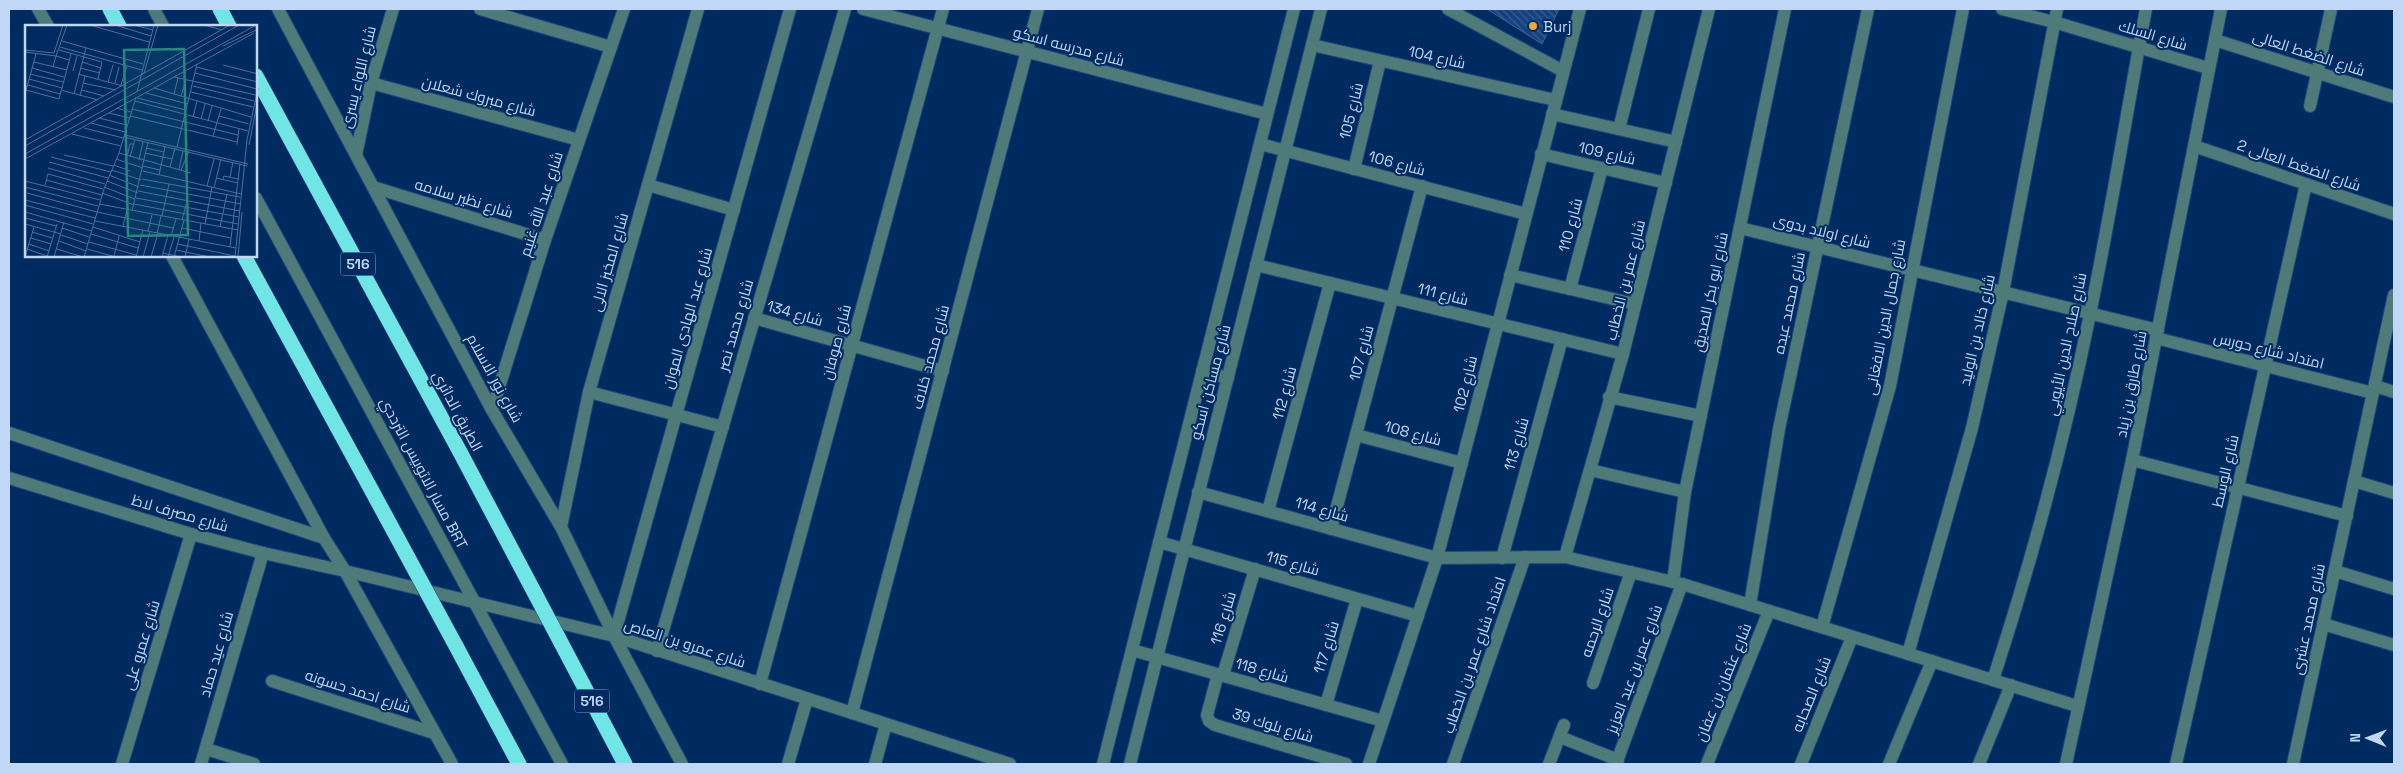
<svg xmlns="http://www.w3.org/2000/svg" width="2403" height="773" viewBox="0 0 2403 773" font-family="'Space Grotesk',Cairo,sans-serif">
<defs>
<pattern id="building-back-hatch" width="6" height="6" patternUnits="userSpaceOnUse" patternTransform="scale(1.25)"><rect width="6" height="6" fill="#154380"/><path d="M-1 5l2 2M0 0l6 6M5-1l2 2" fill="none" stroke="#355d93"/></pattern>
</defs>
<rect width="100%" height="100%" fill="#002b60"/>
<polygon fill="url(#building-back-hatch)" stroke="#39649e" points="1487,9 1559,9 1542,44"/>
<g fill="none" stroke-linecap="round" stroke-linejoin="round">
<defs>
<g id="minor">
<polyline points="38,9 48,26"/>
<polyline points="154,9 163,26"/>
<polyline points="278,9 492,410 561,527 614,636 682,764"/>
<polyline points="480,9 611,47"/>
<polyline points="863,9 1267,114"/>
<polyline points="1448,9 1563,71"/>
<polyline points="2002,9 2054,22 2208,68"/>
<polyline points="2215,40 2394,97"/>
<polyline points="1312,45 1555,100"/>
<polyline points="371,83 579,140"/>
<polyline points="2310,106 2331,9"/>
<polyline points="1552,114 1676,142"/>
<polyline points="1619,129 1649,9"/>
<polyline points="1260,144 1526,214"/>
<polyline points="2194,146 2394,214"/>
<polyline points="1541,154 1666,183"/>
<polyline points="356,155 371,83 393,9"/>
<polyline points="1354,169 1380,61"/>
<polyline points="648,185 734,210"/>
<polyline points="373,187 545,240"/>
<polyline points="256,198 562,764"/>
<polyline points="1740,228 2158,330"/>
<polyline points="172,256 324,538 345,571 452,764"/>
<polyline points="1256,265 1623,354"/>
<polyline points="1510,275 1635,304"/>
<polyline points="1570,289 1602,168"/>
<polyline points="754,318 943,371"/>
<polyline points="2156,338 2373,393"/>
<polyline points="1202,371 1228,378"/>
<polyline points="2375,386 2394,392"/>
<polyline points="589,392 723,427"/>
<polyline points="1609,397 1701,416"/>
<polyline points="492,410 545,240 624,9"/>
<polyline points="9,433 324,538"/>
<polyline points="1356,435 1462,463"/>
<polyline points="2132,460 2347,516"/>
<polyline points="1590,470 1685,492"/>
<polyline points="9,478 191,534 263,553 345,571 614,636 1010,764"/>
<polyline points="2354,481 2394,493"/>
<polyline points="1198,492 1437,558 1565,557 1682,584 2077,706"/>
<polyline points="1268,511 1330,283"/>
<polyline points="561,527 589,392 698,9"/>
<polyline points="1331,529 1422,186"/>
<polyline points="1159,542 1418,616"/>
<polyline points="1565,557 1623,354 1709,9"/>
<polyline points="1502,558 1562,339"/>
<polyline points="2335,571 2394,589"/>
<polyline points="1673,582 1685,492 1785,9"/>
<polyline points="1750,605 1779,429 1868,9"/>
<polyline points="2323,624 2394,645"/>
<polyline points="1822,627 1890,386 1963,9"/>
<polyline points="614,636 790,9"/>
<polyline points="1132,650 1383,721"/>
<polyline points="657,651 845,9"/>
<polyline points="1908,654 1972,428 2003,292 2057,9"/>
<polyline points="1218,674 1207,715 1209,721 1215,725 1346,764"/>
<polyline points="1223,675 1255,569"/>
<path d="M1993,680C2032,560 2065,438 2090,314C2111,213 2127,110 2146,9"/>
<polyline points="272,681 434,733"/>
<polyline points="1593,683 1631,572"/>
<polyline points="760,684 943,9"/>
<polyline points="1326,705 1357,599"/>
<polyline points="852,713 1038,9"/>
<polyline points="1560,737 1618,760"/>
<polyline points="206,749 254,764"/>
<polyline points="122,764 191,534"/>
<polyline points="201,764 263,553"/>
<polyline points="788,764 807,699"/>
<polyline points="875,764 886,724"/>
<polyline points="1103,764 1294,9"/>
<polyline points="1130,764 1321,9"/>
<polyline points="1369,764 1437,558 1580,9"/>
<polyline points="1453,764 1525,557"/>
<polyline points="1549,764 1564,725"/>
<polyline points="1616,764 1682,584"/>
<polyline points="1707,764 1769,611"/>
<polyline points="1801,764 1852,637"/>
<polyline points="1889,764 1932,661"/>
<polyline points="1979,764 2011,685"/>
<polyline points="2066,764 2132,460 2221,9"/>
<polyline points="2176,764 2306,184"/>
<polyline points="2293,764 2394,295"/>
</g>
<g id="highway">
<polyline points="110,9 119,26"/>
<polyline points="220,9 229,26"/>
<polyline points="256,76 460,452"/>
<polyline points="244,256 372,491"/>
<polyline points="558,637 625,764"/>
<polyline points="456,646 519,764"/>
</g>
</defs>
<use href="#minor" stroke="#1f4778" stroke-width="14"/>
<use href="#highway" stroke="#1f4778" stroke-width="16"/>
<use href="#minor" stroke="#4f7a7a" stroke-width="12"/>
<use href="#highway" stroke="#71e4e6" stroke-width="15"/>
<defs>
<g id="highway-bridge">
<polyline points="460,452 558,637"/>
<polyline points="372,491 456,646"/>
</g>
</defs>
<use href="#highway-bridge" stroke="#1f4778" stroke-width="16" stroke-linecap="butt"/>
<use href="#highway-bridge" stroke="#71e4e6" stroke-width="15"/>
</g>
<circle fill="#ebaa39" stroke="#002b60" stroke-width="2" cx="1533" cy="26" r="5"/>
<g text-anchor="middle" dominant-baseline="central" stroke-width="4" stroke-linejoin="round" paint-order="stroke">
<g fill="#002b60" stroke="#86a3ca" stroke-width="1">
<rect x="340.5" y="252.5" width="35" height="23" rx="4"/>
<rect x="574.5" y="689.5" width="35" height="23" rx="4"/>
</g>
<g font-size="14" font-weight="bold" fill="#c0d7f8">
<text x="358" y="264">516</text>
<text x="592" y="701">516</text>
</g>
<g font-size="15" fill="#c0d7f8" stroke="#002b60" text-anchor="start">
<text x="1543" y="26">Burj</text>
</g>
<g font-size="15" fill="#c0d7f8" stroke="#002b60">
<text transform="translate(2153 35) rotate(17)">شارع السلك</text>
<text transform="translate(1069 46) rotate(15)">شارع مدرسه اسكو</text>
<text transform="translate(2309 53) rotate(18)">شارع الضغط العالى</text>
<text transform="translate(1437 57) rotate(13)">شارع 104</text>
<text transform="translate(358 77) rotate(-76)">شارع اللواء يسرى</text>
<text transform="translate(479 96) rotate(15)">شارع مبروك شعلان</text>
<text transform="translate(1351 111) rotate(-76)">شارع 105</text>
<text transform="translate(1607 153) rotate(13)">شارع 109</text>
<text transform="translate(1397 163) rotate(15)">شارع 106</text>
<text transform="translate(2299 165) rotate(19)">شارع الضغط العالى 2</text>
<text transform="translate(464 198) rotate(17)">شارع نظير سلامه</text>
<text transform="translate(541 204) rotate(-72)">شارع عبد الله غنيم</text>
<text transform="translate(1570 225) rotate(-75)">شارع 110</text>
<text transform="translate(1822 231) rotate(14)">شارع اولاد بدوى</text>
<text transform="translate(609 262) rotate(-74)">شارع المخبز الالى</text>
<text transform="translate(1625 280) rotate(-76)">شارع عمر بن الخطاب</text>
<text transform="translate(1710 292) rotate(-78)">شارع ابو بكر الصديق</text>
<text transform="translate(1443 294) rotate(14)">شارع 111</text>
<text transform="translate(1789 303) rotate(-78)">شارع محمد عبده</text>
<text transform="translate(795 313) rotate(16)">شارع 134</text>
<text transform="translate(1885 317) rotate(-79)">شارع جمال الدين الافغانى</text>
<text transform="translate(687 318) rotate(-74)">شارع عبد الهادى الموان</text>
<text transform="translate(735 325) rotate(-74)">شارع محمد نصر</text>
<text transform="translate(1977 330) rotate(-77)">شارع خالد بن الوليد</text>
<text transform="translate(836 342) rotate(-75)">شارع صوفان</text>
<text transform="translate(2066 344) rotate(-78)">شارع صلاح الدين الأيوبي</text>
<text transform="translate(2269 350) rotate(14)">امتداد شارع حورس</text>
<text transform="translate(1361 353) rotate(-75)">شارع 107</text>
<text transform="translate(930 357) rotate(-75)">شارع محمد خلاف</text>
<text transform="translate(495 378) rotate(61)">شارع نور الاسلام</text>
<text transform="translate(1210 382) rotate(-75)">شارع مساكن اسكو</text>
<text transform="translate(1465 384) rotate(-76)">شارع 102</text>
<text transform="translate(2131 384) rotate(-79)">شارع طارق بن زياد</text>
<text transform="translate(1284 393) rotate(-75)">شارع 112</text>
<text transform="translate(458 411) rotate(62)">الطريق الدائري</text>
<text transform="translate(1413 433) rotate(15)">شارع 108</text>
<text transform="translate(1516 444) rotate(-74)">شارع 113</text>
<text transform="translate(2225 471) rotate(-77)">شارع الوسط</text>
<text transform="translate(424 473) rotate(62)">مسار الاتوبيس الترددي BRT</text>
<text transform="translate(1322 509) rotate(16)">شارع 114</text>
<text transform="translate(180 513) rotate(16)">شارع مصرف لاظ</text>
<text transform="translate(1293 563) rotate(16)">شارع 115</text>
<text transform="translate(1223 618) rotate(-73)">شارع 116</text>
<text transform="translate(2308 619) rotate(-78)">شارع محمد عشرى</text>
<text transform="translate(1597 622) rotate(-71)">شارع الرحمه</text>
<text transform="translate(685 643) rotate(18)">شارع عمرو بن العاص</text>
<text transform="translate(141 645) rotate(-73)">شارع عمرو على</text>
<text transform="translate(1326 647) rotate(-73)">شارع 117</text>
<text transform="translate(216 654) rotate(-74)">شارع عيد حماد</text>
<text transform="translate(1474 655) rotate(-71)">امتداد شارع عمر بن الخطاب</text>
<text transform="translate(1634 669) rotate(-70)">شارع عمر بن عبد العزيز</text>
<text transform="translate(1262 670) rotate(16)">شارع 118</text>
<text transform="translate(1723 682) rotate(-68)">شارع عثمان بن عفان</text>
<text transform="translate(358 691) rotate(18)">شارع احمد حسونه</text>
<text transform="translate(1811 694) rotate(-68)">شارع الصحابه</text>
<text transform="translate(1273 725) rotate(17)">شارع بلوك 39</text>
</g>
</g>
<g transform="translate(25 25)">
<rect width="232" height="232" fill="#002b60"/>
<path fill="none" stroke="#4d709d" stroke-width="1" d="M65,0L124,17M90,0L126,11M109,0L128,5M178,0L198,5M37,16L118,39M198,21L233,4M35,22L117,45M0,25L29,28L38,0M34,25L77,37L73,54M0,27L31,31L42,0M9,37L42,45M57,37L76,43M198,40L233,49M28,42L31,31L44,35M171,42L233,57M7,43L39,52M55,43L75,48M48,46L52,31M119,48L133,0M170,48L232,64M5,49L38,57M53,49L98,61M149,52L231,70M4,54L37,63M83,57L88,40M58,58L91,65M90,58L94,42M3,60L35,69M96,60L102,41M168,61L229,76M129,63L226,92M1,65L34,74L46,29M36,65L73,75M57,65L79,71M112,67L129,0M166,67L228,82M121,68L163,79M0,69L11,29M49,69L61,23M149,69L153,53M55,71L60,51M156,71L161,55M112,73L161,85M110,76L223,106M91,83L106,87M107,84L213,110M84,88L104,93M105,91L212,117M194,91L224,99M168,92L172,76M74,93L102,100M176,94L180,79M183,96L187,81M66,98L100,107M59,103L98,113M47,109L96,121M100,110L223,139M188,111L196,84M99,112L222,141M0,115L205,0M212,120L214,103M224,120L233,74M0,121L214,0M152,122L172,39M121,123L139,127M94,128L166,148M120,128L147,134M0,129L231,0M39,130L88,141M102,131L105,119H108M26,132L86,147M105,132L110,114M0,134L229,8M91,134L118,143M114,135L118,117M24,137L83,153M89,140L105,146M118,141L135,145M145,142L150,123M23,143L80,159M154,144L158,126M87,145L116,155M156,145L164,126M118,146L216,169M84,150L114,162M134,150L140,122M205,152L208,137M191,153L213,158M117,154L215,172M198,154L199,151L213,154M21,155L77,170M0,156L75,175M82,156L113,168M20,160L23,149L78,164M115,160L216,179M182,161L189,134M0,162L73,181M79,162L110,174M189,163L196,134M113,166L215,186M2,168L72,187M77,168L109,180M111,173L214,192M0,175L70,193M74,179L213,205M109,179L213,199M0,180L68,199M107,186L123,117M0,187L67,206M72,187L148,203M137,191L144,159M0,193L31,201M157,195L162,176M70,196L211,223M0,199L36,209M180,199L187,162M98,201L102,185M68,202L115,217M195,202L202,169M37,203L64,212M157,203L206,213M123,206L127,190M7,207L27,213M132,208L136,191M66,209L113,223M36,210L63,219M146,211L151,194M6,213L26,219M34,216L61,226M174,216L176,198M64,217L111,230M4,219L24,226M153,219L210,231M205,222L215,139M2,224L22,231M32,224L58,232M62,224L91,232M151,225L185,232M138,228L156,232M89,231L94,211M0,232L9,202M22,232L32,199M29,232L39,197M59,232L79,164L94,128L111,72M111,232L118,205M118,232L125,207M126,232L133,208M137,232L143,210M143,232L149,212M149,232L159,195M160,232L164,214M210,232L222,115L233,63M213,232L217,187"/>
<path fill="#2a8583" fill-opacity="0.15" stroke="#2a8583" stroke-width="2.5" d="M159,24L163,210L103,211L99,25Z"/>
<rect width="232" height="232" fill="none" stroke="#c0d7f8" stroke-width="2.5"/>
</g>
<rect width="2403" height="773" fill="none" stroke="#c0d7f8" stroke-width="20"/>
<g transform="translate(2368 738) rotate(271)" stroke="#002b60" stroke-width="4" paint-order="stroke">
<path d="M0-4L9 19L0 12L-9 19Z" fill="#c0d7f8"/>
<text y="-8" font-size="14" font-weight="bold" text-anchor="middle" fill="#c0d7f8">N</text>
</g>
</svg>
